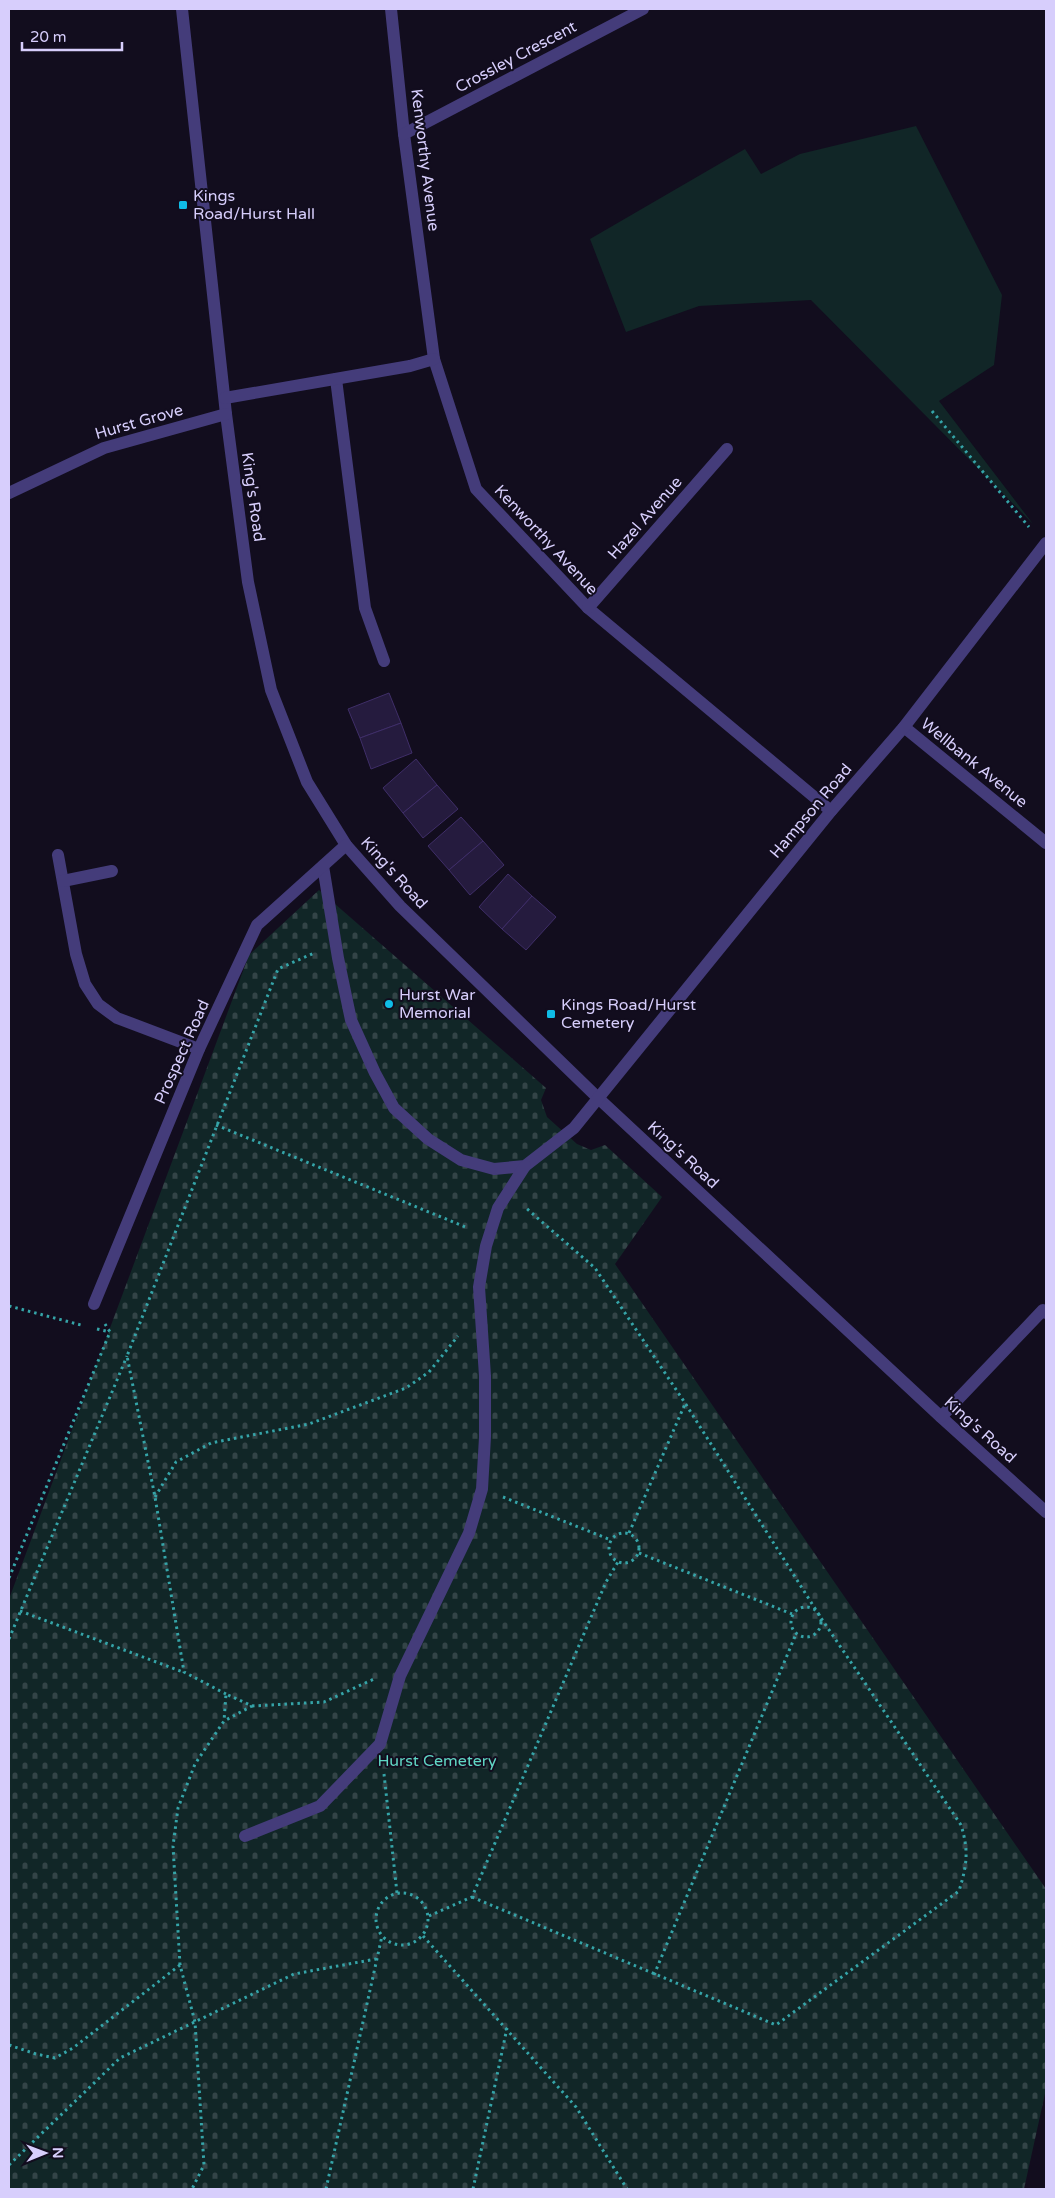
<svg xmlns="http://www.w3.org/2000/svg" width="1055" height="2198" viewBox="0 0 1055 2198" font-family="'Varela Round',sans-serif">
<defs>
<pattern id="cemetery-stones" width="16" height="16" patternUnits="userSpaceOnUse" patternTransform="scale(1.25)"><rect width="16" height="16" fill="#112627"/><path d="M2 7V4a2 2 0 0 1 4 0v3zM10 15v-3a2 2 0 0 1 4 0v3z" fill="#334447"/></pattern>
</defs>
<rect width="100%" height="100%" fill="#120d1e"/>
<polygon fill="#112627" points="916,126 1002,295 994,365 939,401 1033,524 811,300 699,306 626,332 590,239 745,149 761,174 800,154"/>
<polygon fill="url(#cemetery-stones)" points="319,890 546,1088 541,1100 547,1117 577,1144 591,1150 605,1145 662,1197 615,1264 1046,1889 1046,2089 1024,2189 9,2189 9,1599 249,955"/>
<g fill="#251b3e" stroke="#3f2e68">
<polygon points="389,693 401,723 360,738 348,709"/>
<polygon points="401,723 412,753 371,769 360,738"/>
<polygon points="416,759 437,785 403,813 383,788"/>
<polygon points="437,785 458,809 423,838 403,813"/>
<polygon points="461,817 483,841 449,870 428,846"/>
<polygon points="483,841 504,865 470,895 449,870"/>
<polygon points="508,874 532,896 502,929 479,907"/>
<polygon points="532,896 556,917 526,950 502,929"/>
</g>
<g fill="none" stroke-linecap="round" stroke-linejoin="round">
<g stroke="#35a4a8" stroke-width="3" stroke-dasharray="2.5 4" stroke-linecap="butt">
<polyline points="932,411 1029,527"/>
<polyline points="216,1125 468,1228"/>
<polyline points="9,1306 81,1325"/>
<polyline points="97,1329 110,1332"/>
<polyline points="155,1497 176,1462 211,1443 309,1424 406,1388 429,1372 458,1336"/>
<polyline points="503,1497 611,1540"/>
<circle cx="624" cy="1548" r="15"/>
<polyline points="629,1533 685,1404"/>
<polyline points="639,1553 792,1614"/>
<polyline points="9,1578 110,1332 105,1324"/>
<circle cx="806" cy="1622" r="15"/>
<polyline points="20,1611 183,1672"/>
<polyline points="9,1639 127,1356"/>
<polyline points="226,1694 184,1672 155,1497 127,1356 278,969 314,953"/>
<polyline points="252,1706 324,1702 374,1679"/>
<polyline points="384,1774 397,1893"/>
<circle cx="402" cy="1919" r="26"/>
<path d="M472,1897L776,2025L959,1891C967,1865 969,1851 961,1825L821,1618L685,1403L595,1268L526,1208"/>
<polyline points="429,1916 472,1897 606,1582 618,1562"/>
<polyline points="423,1936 576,2107 627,2189"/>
<polyline points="180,1965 173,1846 178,1808 195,1764 224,1721 226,1694 252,1706 224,1721"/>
<polyline points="654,1975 796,1634"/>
<polyline points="9,2045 36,2054 55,2058 73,2048 180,1965 195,2022 204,2165 192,2189"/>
<polyline points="9,2165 120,2058 294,1974 376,1959"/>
<polyline points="326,2189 382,1936"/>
<polyline points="473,2189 507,2028"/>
</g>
<g stroke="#443c7a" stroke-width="12">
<polyline points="182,9 226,414 248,582 271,690 307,782 346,845 400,906 597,1097 941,1417 1046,1512"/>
<polyline points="391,9 404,134 434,359 476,489 588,608 831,811"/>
<polyline points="404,134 643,9"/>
<polyline points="336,379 365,608 384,661"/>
<polyline points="225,398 410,366 434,359"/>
<polyline points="9,493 104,448 226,414"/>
<polyline points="588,608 727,449"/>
<polyline points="904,727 1046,843"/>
<polyline points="58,855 76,954 85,984 98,1004 117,1018 199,1049"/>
<polyline points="323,866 338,958 351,1020 375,1073 394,1108 428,1139 461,1160 494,1169 525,1166 574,1128 831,811 904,727 1046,543"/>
<polyline points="63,881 112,871"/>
<polyline points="94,1304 199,1049 257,925 346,845"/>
<polyline points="941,1417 1043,1310 1046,1313"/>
<polyline points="245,1836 320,1806 380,1744 400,1676 469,1533 482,1489 485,1437 485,1376 479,1287 486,1246 498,1208 525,1166"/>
</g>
</g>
<g fill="#0fbce6" stroke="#120d1e" stroke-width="2">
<rect x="178" y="200" width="10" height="10" rx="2.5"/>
<circle cx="389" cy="1004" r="5"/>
<rect x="546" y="1009" width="10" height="10" rx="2.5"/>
</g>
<g text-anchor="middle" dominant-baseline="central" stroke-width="4" stroke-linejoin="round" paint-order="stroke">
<g font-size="16" fill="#d7cefc" stroke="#120d1e">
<text transform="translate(516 57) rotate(-28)">Crossley Crescent</text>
<text transform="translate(425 160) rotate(83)">Kenworthy Avenue</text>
<text transform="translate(139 422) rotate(-16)">Hurst Grove</text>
<text transform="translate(253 497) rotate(82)">King's Road</text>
<text transform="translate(645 518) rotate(-49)">Hazel Avenue</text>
<text transform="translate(546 540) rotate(47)">Kenworthy Avenue</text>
<text transform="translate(974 763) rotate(39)">Wellbank Avenue</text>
<text transform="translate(811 811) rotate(-50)">Hampson Road</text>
<text transform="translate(394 873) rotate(48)">King's Road</text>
<text transform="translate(182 1052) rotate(-66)">Prospect Road</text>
<text transform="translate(683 1155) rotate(43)">King's Road</text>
<text transform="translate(980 1430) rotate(42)">King's Road</text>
</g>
<g font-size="16" fill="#d7cefc" stroke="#120d1e" text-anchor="start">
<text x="193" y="196">Kings<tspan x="193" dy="18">Road/Hurst Hall</tspan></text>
<text x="399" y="995">Hurst War<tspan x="399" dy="18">Memorial</tspan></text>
<text x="561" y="1005">Kings Road/Hurst<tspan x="561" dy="18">Cemetery</tspan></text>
</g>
<g font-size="16" fill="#60d6c4" stroke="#120d1e">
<text x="437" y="1761">Hurst Cemetery</text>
</g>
</g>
<rect width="1055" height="2198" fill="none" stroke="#d7cefc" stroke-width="20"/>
<g transform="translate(45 2153) rotate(89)" stroke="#120d1e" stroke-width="4" paint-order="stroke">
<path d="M0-4L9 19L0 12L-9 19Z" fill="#d7cefc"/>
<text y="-8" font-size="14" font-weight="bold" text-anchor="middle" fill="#d7cefc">N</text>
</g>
<path d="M22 42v8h100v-8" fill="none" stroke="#d7cefc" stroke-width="2.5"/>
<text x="30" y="42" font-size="15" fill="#d7cefc" stroke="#120d1e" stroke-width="4" paint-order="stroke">20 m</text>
</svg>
